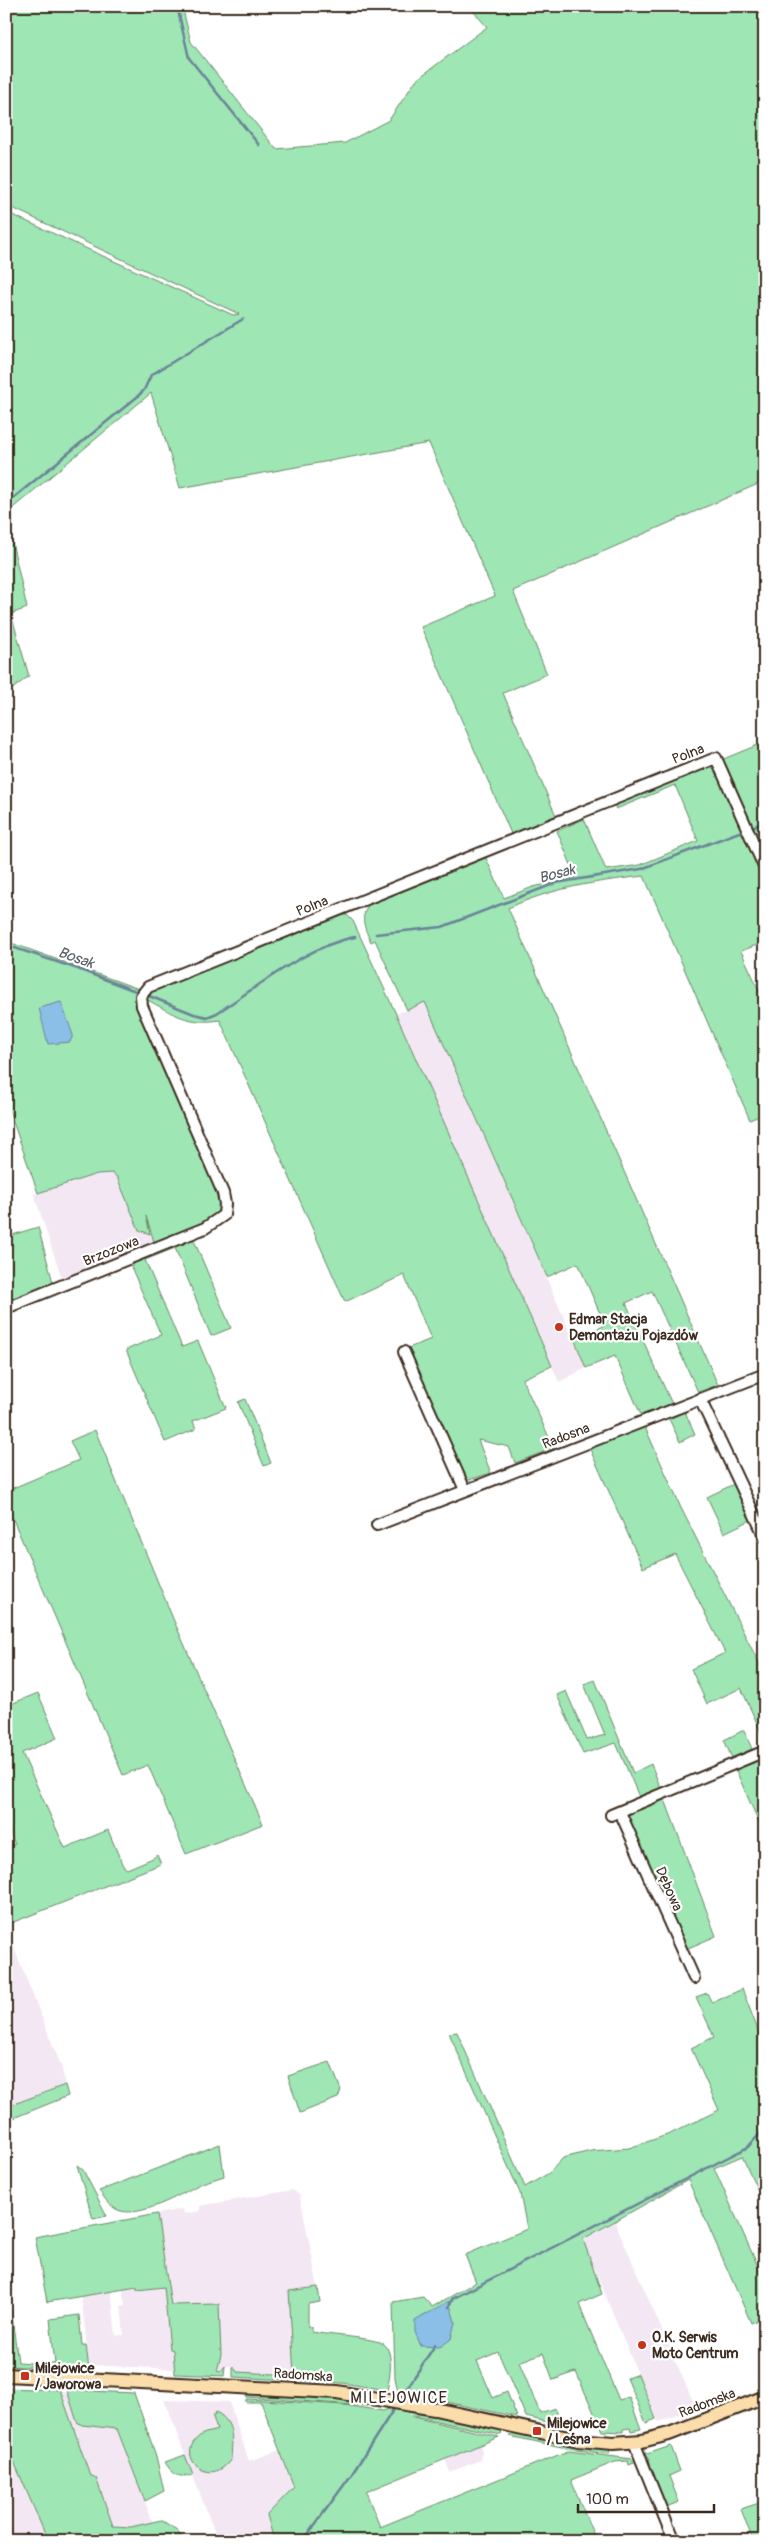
<svg xmlns="http://www.w3.org/2000/svg" width="771" height="2547" viewBox="0 0 771 2547" font-family="Pangolin,sans-serif">
<rect width="100%" height="100%" fill="#fff"/>
<filter id="ink" filterUnits="userSpaceOnUse"><feTurbulence type="fractalNoise" baseFrequency=".02" numOctaves="2"/><feDisplacementMap in="SourceGraphic" scale="10" xChannelSelector="R" yChannelSelector="G"/><feConvolveMatrix kernelMatrix="1 2 1 2 8 2 1 2 1" color-interpolation-filters="sRGB"/></filter>
<g filter="url(#ink)">
<g fill="#f3e7f3">
<polygon points="425,1002 586,1368 559,1382 396,1014"/>
<polygon points="127,1165 155,1242 62,1279 34,1194"/>
<polygon points="6,1928 62,2068 65,2085 6,2107"/>
<polygon points="293,2190 300,2196 318,2287 289,2291 295,2375 237,2372 233,2366 227,2366 217,2372 221,2355 219,2304 173,2350 176,2369 89,2365 81,2295 111,2290 116,2336 124,2335 121,2306 125,2305 123,2288 169,2286 157,2214 182,2209 185,2214 200,2211 200,2206"/>
<polygon points="615,2222 696,2408 658,2422 582,2239"/>
<polygon points="60,2391 69,2393 117,2429 160,2541 119,2541 96,2478 90,2475"/>
<polygon points="164,2400 229,2402 249,2461 280,2450 294,2488 267,2515 274,2541 218,2541"/>
<polygon points="6,2443 48,2541 6,2541"/>
<polygon points="480,2445 482,2451 480,2460 450,2472 445,2459"/>
</g>
<g fill="#9ee6b4" stroke="#6c8869">
<polygon points="6,6 182,6 191,42 276,149 345,143 389,120 416,80 487,27 469,6 765,6 765,481 513,591 547,674 503,693 557,818 512,836 421,627 495,596 429,443 180,488 151,393 8,512 7,520 27,608 11,614 29,676 6,694 6,212 233,315 239,314 6,205"/>
<polygon points="765,742 765,860 721,760"/>
<path d="M710,765L717,771L765,881V942L741,951L765,1003V1113L750,1120L644,876C594,882 555,887 508,908L718,1385L698,1392L652,1291L626,1303L672,1404L641,1415L615,1356L586,1368L575,1341L605,1325L578,1263L547,1277L425,1002L407,1010L375,940L371,942C364,927 359,917 370,903L485,856L504,898L533,887L576,877L557,831L584,819L606,870L640,865L698,841L675,785L616,809L614,804Z"/>
<path d="M340,915H347L353,921L396,1014L552,1366L522,1379L554,1448L515,1463L509,1447L478,1440L491,1473L459,1483L401,1351L431,1339L404,1275L347,1301L344,1300L220,1020C188,1025 173,1014 146,999L148,993L154,987Z"/>
<path d="M6,941L139,989L138,999L219,1192C220,1199 221,1206 218,1212C211,1228 171,1239 155,1245L146,1216L150,1234L139,1230L117,1177L112,1173L97,1174L38,1193L6,1102Z"/>
<polygon points="38,1227 54,1286 6,1304 6,1237"/>
<polygon points="193,1238 231,1328 211,1336 175,1248 145,1260 182,1347 198,1341 226,1408 193,1421 196,1429 165,1442 126,1350 161,1335 131,1267 138,1259 179,1242 183,1245 187,1240"/>
<polygon points="245,1399 271,1463 264,1466 238,1402"/>
<polygon points="685,1412 695,1434 680,1442 669,1419"/>
<polygon points="644,1425 681,1508 765,1675 765,1741 741,1688 707,1704 691,1669 725,1653 675,1554 643,1568 589,1447"/>
<polygon points="95,1430 174,1621 263,1824 186,1854 148,1765 123,1775 6,1503 6,1491 79,1460 70,1441"/>
<polygon points="736,1483 753,1519 724,1533 707,1497"/>
<polygon points="595,1680 633,1773 651,1764 661,1789 639,1801 634,1799 639,1797 616,1743 583,1754 557,1695 566,1691 587,1740 605,1735 584,1684"/>
<polygon points="38,1693 57,1738 22,1753 65,1848 108,1830 123,1866 127,1869 153,1858 157,1855 161,1864 6,1925 6,1848 15,1844 6,1824 6,1706"/>
<polygon points="744,1730 752,1749 732,1758 724,1740"/>
<polygon points="765,1753 765,1836 734,1766"/>
<polygon points="664,1797 716,1936 686,1949 627,1819 630,1812"/>
<polygon points="742,1989 765,2048 765,2206 742,2156 714,2168 765,2282 765,2317 751,2323 688,2180 583,2239 602,2294 579,2304 619,2400 629,2397 641,2429 631,2431 630,2428 623,2429 623,2432 602,2431 576,2372 553,2380 543,2353 519,2362 540,2413 555,2408 561,2422 560,2425 526,2417 498,2352 477,2361 493,2398 507,2392 517,2417 398,2392 395,2378 393,2302 423,2297 432,2307 476,2282 465,2255 527,2229 520,2193 449,2033 457,2032 525,2187 549,2173 563,2158 591,2151 629,2148 670,2134 719,2110 691,2048 714,2037 696,1997 707,1993 712,2003"/>
<polygon points="330,2062 341,2090 338,2098 300,2113 288,2076"/>
<polygon points="65,2085 68,2096 6,2121 6,2107"/>
<path d="M220,2144L224,2176C216,2179 206,2181 198,2185C180,2195 139,2219 118,2210C110,2207 104,2197 99,2191Z"/>
<polygon points="77,2165 83,2170 107,2216 93,2219"/>
<polygon points="157,2214 171,2305 219,2304 221,2355 217,2371 220,2372 225,2366 224,2376 175,2374 173,2350 170,2349 164,2287 137,2290 137,2287 47,2302 35,2237"/>
<path d="M318,2287L320,2302L308,2304V2327H312V2332C327,2335 375,2338 384,2344C394,2352 390,2379 387,2390L342,2383L233,2377V2366L237,2372L294,2375L289,2291Z"/>
<polygon points="11,2309 18,2362 31,2363 31,2367 6,2366 6,2310"/>
<polygon points="79,2315 82,2345 86,2345 89,2369 62,2368 58,2364 55,2364 55,2368 38,2367 38,2363 55,2364 50,2319"/>
<polygon points="638,2374 656,2419 646,2423 627,2378"/>
<polygon points="6,2388 60,2390 90,2475 96,2478 113,2526 131,2527 161,2520 177,2530 185,2541 48,2541 6,2443"/>
<polygon points="67,2390 134,2393 156,2456 164,2491 145,2501 117,2429 82,2425 77,2422"/>
<polygon points="246,2391 336,2397 367,2402 367,2406 246,2397"/>
<polygon points="246,2399 344,2405 383,2411 392,2408 407,2411 413,2417 499,2437 366,2492 380,2527 568,2451 632,2459 634,2463 629,2465 628,2461 615,2462 571,2480 596,2541 274,2541 267,2515 294,2487 261,2402 246,2402"/>
<polygon points="407,2408 503,2430 501,2435 414,2416"/>
<path d="M216,2412C235,2422 232,2440 231,2459C210,2491 172,2455 201,2435C206,2432 212,2432 217,2430L213,2417Z"/>
<polygon points="514,2432 582,2447 610,2449 609,2454 576,2450 509,2436"/>
<polygon points="671,2446 680,2471 669,2476 679,2502 666,2507 648,2464 650,2460 648,2457 645,2458 644,2455"/>
<path d="M185,2455L193,2475C179,2479 172,2474 165,2462Z"/>
<polygon points="765,2501 765,2541 753,2541 741,2509"/>
</g>
<g fill="#8bbfe8" stroke="#6b8397">
<polygon points="61,1002 73,1035 70,1042 48,1044 39,1008"/>
<polygon points="449,2301 455,2322 451,2339 440,2347 421,2346 415,2332 415,2321"/>
</g>
<g fill="none" stroke-linecap="round" stroke-linejoin="round">
<g stroke="#6b8397" stroke-width="2.5">
<polyline points="177,6 189,58 259,145"/>
<polyline points="6,504 137,397 144,390 151,375 243,319"/>
<polyline points="6,552 6,565"/>
<polyline points="752,827 765,822"/>
<polyline points="376,934 442,927 556,883 641,869 742,831"/>
<polyline points="6,945 75,968 138,992"/>
<path d="M149,996L194,1014L207,1017L217,1013C259,986 307,946 355,937"/>
<polyline points="449,2307 452,2299 748,2147 765,2128"/>
<polyline points="406,2390 435,2345"/>
<polyline points="303,2541 352,2474 393,2410"/>
</g>
<defs>
<g id="minor">
<polyline points="6,1308 205,1228 224,1215 225,1204 223,1193 142,1006 141,996 148,987 716,758 765,869"/>
<polyline points="404,1352 465,1490"/>
<polyline points="700,1399 765,1537"/>
<polyline points="377,1525 765,1374"/>
<polyline points="620,1812 694,1978"/>
<polyline points="611,1815 765,1751"/>
<polyline points="634,2442 674,2541"/>
</g>
<polyline id="major" points="6,2375 337,2392 435,2409 578,2440 613,2443 642,2441 669,2434 765,2397"/>
</defs>
<use href="#minor" stroke="#3b2a1e" stroke-width="14"/>
<use href="#major" stroke="#3b2a1e" stroke-width="16"/>
<use href="#minor" stroke="#fff" stroke-width="10"/>
<use href="#major" stroke="#fbddab" stroke-width="12"/>
</g>
</g>
<g fill="#c8321e" stroke="#fff" stroke-width="2">
<circle cx="559" cy="1327" r="5"/>
<circle cx="642" cy="2345" r="5"/>
<rect x="20" y="2371" width="10" height="10" rx="2.5"/>
<rect x="532" y="2426" width="10" height="10" rx="2.5"/>
</g>
<g text-anchor="middle" dominant-baseline="central" stroke-width="4.5" stroke-linejoin="round" paint-order="stroke">
<g font-size="14" fill="#3b2a1e" stroke="#fff">
<text transform="translate(688 754) rotate(-21)">Polna</text>
<text transform="translate(312 906) rotate(-22)">Polna</text>
<text transform="translate(111 1251) rotate(-22)">Brzozowa</text>
<text transform="translate(566 1436) rotate(-21)">Radosna</text>
<text transform="translate(669 1889) rotate(66)">Dębowa</text>
<text transform="translate(303 2375) rotate(4)">Radomska</text>
<text transform="translate(707 2403) rotate(-21)">Radomska</text>
</g>
<g font-size="14" font-weight="bold" fill="#3b2a1e" stroke="#fff" text-anchor="start">
<text x="569" y="1319">Edmar Stacja<tspan x="569" dy="16">Demontażu Pojazdów</tspan></text>
<text x="652" y="2337">O.K. Serwis<tspan x="652" dy="16">Moto Centrum</tspan></text>
<text x="35" y="2368">Milejowice<tspan x="35" dy="16">/ Jaworowa</tspan></text>
<text x="547" y="2423">Milejowice<tspan x="547" dy="16">/ Leśna</tspan></text>
</g>
<g font-size="15" font-style="italic" fill="#575e65" stroke="#fff">
<text transform="translate(557 874) rotate(-15)">Bosak</text>
<text transform="translate(76 958) rotate(20)">Bosak</text>
</g>
<g font-size="16" letter-spacing="1" fill="#3b2a1e" stroke="#fff">
<text x="399" y="2398">MILEJOWICE</text>
</g>
</g>
<rect width="771" height="2547" fill="none" stroke="#fff" stroke-width="25"/>
<rect x="12" y="12" width="746" height="2522" fill="none" stroke="#3b2a1e" stroke-width="2" filter="url(#ink)"/>
<path d="M578 2504v8h136v-8" fill="none" stroke="#3b2a1e" stroke-width="2.5"/>
<text x="586" y="2504" font-size="15" fill="#3b2a1e" stroke="#ffffff" stroke-width="4" paint-order="stroke">100 m</text>
</svg>
